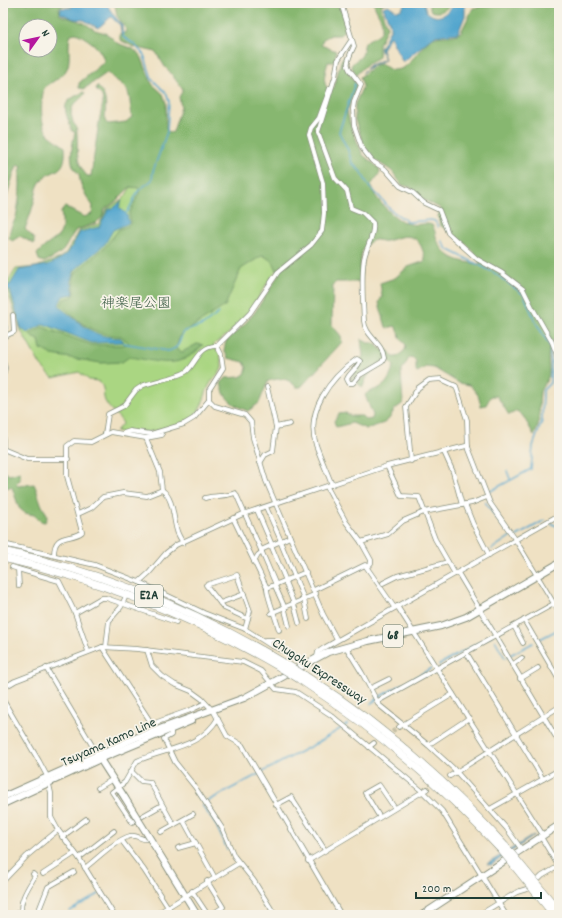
<svg xmlns="http://www.w3.org/2000/svg" width="562" height="918" viewBox="0 0 562 918" font-family="Dekko,'Klee One',sans-serif">
<rect width="100%" height="100%" fill="#f7f3e8"/>
<filter id="ink" filterUnits="userSpaceOnUse"><feTurbulence type="fractalNoise" baseFrequency=".025" numOctaves="2"/><feDisplacementMap in="SourceGraphic" scale="8" xChannelSelector="R" yChannelSelector="G"/><feConvolveMatrix kernelMatrix="1 2 1 2 8 2 1 2 1" color-interpolation-filters="sRGB"/></filter>
<filter id="wash" filterUnits="userSpaceOnUse"><feTurbulence type="fractalNoise" baseFrequency=".012" numOctaves="4" result="noise"/><feDisplacementMap in="SourceGraphic" scale="16" xChannelSelector="R" yChannelSelector="G"/><feGaussianBlur stdDeviation="0.9" result="paint"/><feColorMatrix in="noise" values="0 0 0 0 0 0 0 0 0 0 0 0 0 0 0 0 0 1.4 0 .05"/><feComposite in="paint" operator="in"/></filter>
<g filter="url(#wash)">
<rect width="100%" height="100%" fill="#efe1c3"/>
<path fill="#aad682" stroke="#648a5b" d="M135,184L226,226L280,267C269,278 262,292 254,305C244,320 229,335 214,344V348C220,351 222,361 222,367C221,373 215,377 211,382C204,393 204,408 193,417C178,429 134,437 116,431L123,423C118,415 110,411 105,401C102,394 106,387 98,381L89,380L79,372L53,378L41,366L21,331L8,292L7,283L16,269L36,267L58,259L65,254L80,230L99,224L107,209L125,197L130,188Z"/>
<g fill="#87b770" stroke="#537a52" fill-rule="evenodd">
<path d="M3,3H73L71,6L64,5L59,8L60,15L84,23L95,30L105,33L110,36L117,43L133,49L141,56L152,84L163,94L166,103V129L170,133L173,132L181,107L179,97L183,90L170,72L165,67L156,52L134,47L120,40V33H125L126,29L117,16L115,5L112,3H339L347,26L340,35H331L323,39L321,45L336,51L335,62H328C325,73 321,83 330,91L334,88L341,60L345,55L347,70L358,85L347,112L352,130L363,155L379,168L380,173L371,185C373,198 396,222 410,224C417,226 425,222 432,225C436,231 435,236 438,242C447,260 462,262 480,264V260L467,245L440,225L438,216L441,210L440,208L424,200L410,187L402,185L392,171L372,158L365,148L355,120V104L363,86L360,77L375,65L381,64L391,70C395,70 399,70 403,68C410,65 421,46 431,39C441,34 453,38 461,32L473,8L501,3H559V344L553,340C546,351 549,361 549,373C548,382 542,385 540,392C538,406 542,423 534,435L523,416L517,411L509,415L497,396H491L486,405L481,406L478,395L470,385L459,383L434,368L426,367L417,372L416,370V361L412,357L409,358L401,372L403,403L394,410L389,419L384,423L366,429L352,423L336,427L334,421L339,414L346,413L351,416H362L366,420L372,419L373,415L365,395C368,391 372,391 377,389C388,385 390,376 394,366L388,360C378,361 365,377 363,387L357,383C359,379 365,378 367,372H362L352,380H350L363,356L361,339L368,343H374L382,350L389,351L393,357H397L405,350L406,345L400,338L399,332L395,326L387,328L386,327L379,303L382,296L380,283L395,278L408,267L425,261C425,255 423,251 421,246C412,230 398,238 386,241C381,242 378,239 374,240C357,246 360,267 361,281L358,282H336L333,285L332,325L341,336L342,342L301,387H296C287,377 281,378 268,381L259,403L248,411C233,405 224,400 221,383L226,378L240,377L245,374L247,368L244,362L228,358L224,350L226,341L243,326L255,312L279,274L273,262L263,255L241,269L225,306L180,335L176,349L182,352L197,344L203,345C198,349 194,354 188,357C172,368 147,359 129,357L122,362L101,363L52,355L41,349L39,340L33,338L30,334L42,327L92,345H123L129,343L121,336C96,336 77,322 61,304L64,299L72,297L75,293L73,279L76,272L105,247L119,229L128,226L131,222L129,214L139,193V188L130,187L116,201L105,209L102,217L96,223L76,230C62,249 69,251 44,262L39,260L37,254C54,235 66,242 61,212L65,207L84,217L92,214L93,206C86,196 80,187 79,174C67,164 72,147 75,132L72,131C64,107 59,103 84,92L85,94C78,102 68,106 72,118C73,122 73,124 76,126C80,147 72,158 87,176H91L99,122L103,103L102,96L96,90L97,86C109,99 105,105 105,121L108,124L126,122L132,117C130,109 131,93 125,87C119,81 113,80 108,72L84,89L79,88V83L104,62C103,49 87,38 76,33L71,34C66,46 73,62 65,72C60,78 50,83 44,88C41,101 39,124 49,135C54,139 60,143 65,147C67,178 50,166 39,184C36,189 36,197 34,202C32,211 28,220 25,229L34,238V244L20,236L12,241L9,238C9,229 13,225 16,217C18,207 20,195 20,185C20,177 19,173 22,166L18,164C11,178 9,193 3,207ZM26,26H50V50H26Z"/>
<path d="M374,3H385L382,4L381,9L387,27L379,44V57L367,64L356,75L351,66C354,60 359,60 362,55C365,50 362,45 367,41C373,36 382,36 382,27C383,17 375,12 374,3Z"/>
<path d="M428,3H452C445,10 441,14 431,11Z"/>
<path d="M3,470L9,475L20,472V480L16,484L18,486L34,484C38,492 41,508 46,512L47,518L45,522L40,521L34,515L25,513L19,508L12,487L3,488Z"/>
</g>
<g fill="#52a6ce" stroke="#387281">
<path d="M75,3H106C111,11 115,18 122,25V36L120,25L111,17L98,28L84,20L74,19L60,13L61,8H71Z"/>
<path d="M405,3H424L426,11C439,23 446,13 456,3H465V16L458,33L434,36L404,61H402L390,36L382,49L385,60L372,65L362,73L370,65L385,59L380,49L390,30V24L383,7L388,5L397,11L402,9Z"/>
<path d="M122,200L119,207L127,215L129,223L113,230L105,244L75,270L71,279L74,294L63,296L59,304L61,308C82,324 93,338 121,338L124,342L92,343L44,324L27,333L21,328L10,290L3,289V287L10,285L19,270L48,265L60,259L68,253L80,232L99,227L108,210L115,207Z"/>
<polygon points="534,835 534,836 491,865 487,864"/>
</g>
<g fill="none" stroke-linecap="round" stroke-linejoin="round">
<g stroke="#52a6ce" stroke-width="1.5">
<polyline points="122,32 123,37 134,44 144,55 152,79 166,93 169,101 167,132 153,171 152,180 138,191 128,211 125,214"/>
<polyline points="355,83 339,132 348,150 352,163 361,172 370,188 378,195 391,210 408,222 431,220 435,221 438,227"/>
<polyline points="442,241 447,249 493,272 524,295 535,321 550,346 551,367 550,383 543,390 542,421 533,446 531,469 487,493"/>
<polyline points="3,318 8,328 3,330"/>
<path d="M123,343L168,351C180,348 179,342 183,332L203,325L219,313"/>
<polyline points="507,471 510,479"/>
<polyline points="485,502 497,519"/>
<polyline points="499,522 505,528"/>
<polyline points="550,523 559,527"/>
<polyline points="517,536 545,520"/>
<polyline points="492,549 511,536"/>
<polyline points="495,640 505,658"/>
<polyline points="538,640 559,629"/>
<polyline points="508,656 533,643"/>
<polyline points="439,665 492,635"/>
<polyline points="371,704 379,697 432,668"/>
<polyline points="208,801 317,743 348,724"/>
<polyline points="202,805 216,825 227,849"/>
<polyline points="70,911 99,894"/>
</g>
</g>
</g>
<g filter="url(#ink)">
<g fill="none" stroke-linecap="round" stroke-linejoin="round">
<polyline stroke="#c5c0a6" stroke-width="4" stroke-dasharray="4 2" stroke-linecap="butt" points="387,735 399,727"/>
<defs>
<g id="street">
<path d="M341,3L354,46C343,69 347,65 361,85L354,102L353,109L354,125L362,148L372,161L385,169L400,186L412,192L424,203L439,210L448,233L477,259L502,273L523,289L532,307L552,342L559,360"/>
<polyline points="3,337 14,332 13,315"/>
<polyline points="217,346 221,354 223,368 209,390 209,400 215,406 245,415 251,422 253,438 266,481 323,614 337,640"/>
<polyline points="3,360 5,368 3,376"/>
<polyline points="276,427 290,424"/>
<polyline points="124,433 130,431 151,434 184,424 194,418 209,400"/>
<path d="M105,434L108,414L124,406L136,390L142,386C152,381 180,377 187,371C196,363 200,345 217,346L250,313L278,272L311,245L322,231L324,213L323,183L309,135L311,128L319,118L330,88"/>
<polyline points="3,439 3,449"/>
<polyline points="3,449 27,459 68,459"/>
<polyline points="444,452 453,472 462,505"/>
<polyline points="411,461 406,407 418,388 429,380 441,379 456,386 467,420 468,447"/>
<polyline points="260,463 265,455 273,451 276,427 267,387"/>
<polyline points="387,466 401,496 419,497 435,539 455,574"/>
<path d="M332,485C327,472 321,459 316,445C305,411 330,378 357,359L360,361C358,368 350,372 347,379L349,383H353L360,375L382,362L384,358C383,343 365,336 364,321C363,301 361,278 364,259C366,247 375,235 373,223L363,213L351,208L347,191L335,178L318,132L335,77L338,60L352,39"/>
<polyline points="327,487 346,522 361,542"/>
<path d="M162,490C174,498 173,519 177,531C178,535 181,539 183,543"/>
<path d="M205,498C216,495 225,497 235,493L236,494L261,550"/>
<polyline points="465,504 473,524 489,555"/>
<polyline points="266,507 281,541"/>
<polyline points="257,510 272,545"/>
<polyline points="78,514 91,508 103,497 123,493 147,496 162,490 160,472 146,438"/>
<polyline points="233,518 267,588 306,572"/>
<polyline points="280,541 304,599 308,619"/>
<polyline points="3,544 95,565 139,582 204,613 245,629 270,645 293,655 300,666"/>
<polyline points="271,545 286,581"/>
<path d="M54,555C54,532 71,541 82,532L67,476V446L74,441L91,442L111,432L146,438L162,435"/>
<polyline points="254,562 258,555 262,552"/>
<polyline points="12,567 18,569 19,586"/>
<polyline points="367,567 371,563 371,560 361,542 388,534 403,521 424,512 472,503 487,497"/>
<polyline points="18,569 59,581 75,613 88,651"/>
<polyline points="458,573 559,742"/>
<polyline points="139,582 149,573 166,553 176,545 243,514 387,466 466,446 468,447 490,503 515,539 559,612"/>
<polyline points="285,582 294,604 299,623"/>
<polyline points="383,583 397,576 448,562"/>
<polyline points="276,585 261,550 290,537"/>
<polyline points="275,586 284,606 289,626"/>
<path d="M267,588C266,594 277,621 279,630"/>
<polyline points="314,590 365,565 394,607"/>
<polyline points="220,603 244,594"/>
<polyline points="397,606 543,835"/>
<polyline points="75,613 101,598 106,598 176,622"/>
<polyline points="271,613 316,594"/>
<polyline points="524,620 559,680"/>
<polyline points="514,626 523,643"/>
<polyline points="245,629 250,611 237,575 206,585 224,608 248,619"/>
<polyline points="265,640 273,640"/>
<polyline points="102,647 152,724 193,709 205,703"/>
<polyline points="106,647 109,621 121,607 125,598"/>
<polyline points="346,647 362,673 379,705 428,745 453,768 507,829 522,850"/>
<polyline points="147,650 152,666 162,676 174,684 191,691 202,699 214,712 227,736 242,745 341,915"/>
<polyline points="466,652 543,779"/>
<polyline points="317,657 318,652 324,648 559,515"/>
<polyline points="512,665 522,658"/>
<polyline points="46,668 99,757"/>
<polyline points="520,679 538,668"/>
<polyline points="3,688 15,681 102,647 137,649 243,662 261,671 276,689 296,692 331,715 422,791 442,811 506,915"/>
<polyline points="371,688 389,679"/>
<polyline points="3,700 39,761 47,776 51,793 51,817 58,830 79,858 114,915"/>
<polyline points="378,701 559,601"/>
<polyline points="399,727 453,694"/>
<polyline points="171,729 171,735 164,739 175,762 195,787 222,828 234,856 254,881 275,915"/>
<polyline points="428,745 469,718"/>
<polyline points="369,747 374,743"/>
<polyline points="132,772 141,781 150,782 173,824"/>
<polyline points="450,776 559,707"/>
<polyline points="98,788 113,779"/>
<path d="M162,805L132,822L112,792L125,782L137,761C166,748 201,748 218,718"/>
<polyline points="276,805 291,797 325,850"/>
<polyline points="490,809 559,770"/>
<polyline points="379,816 365,793 379,785 394,807"/>
<polyline points="183,820 215,878"/>
<polyline points="161,832 193,814"/>
<polyline points="62,837 86,819"/>
<polyline points="541,837 559,867"/>
<polyline points="122,841 144,870 173,915"/>
<polyline points="178,848 196,843"/>
<polyline points="79,858 114,831"/>
<polyline points="308,861 427,789"/>
<path d="M85,868C98,858 114,841 130,836C137,834 142,841 148,839"/>
<polyline points="43,874 75,853"/>
<polyline points="3,881 27,856 58,830"/>
<polyline points="207,881 223,907 211,915"/>
<polyline points="192,891 208,915"/>
<path d="M22,913C18,901 30,885 35,876L33,874"/>
<polyline points="14,915 17,913 26,915"/>
<polyline points="37,915 48,887 74,872"/>
<polyline points="155,915 239,863"/>
<polyline points="479,915 517,892 530,888 542,876 559,866"/>
<polyline points="543,915 559,905"/>
</g>
<g id="secondary">
<polyline points="100,759 125,798"/>
<polyline points="154,845 197,915"/>
<polyline points="422,915 559,825"/>
</g>
<g id="primary">
<polyline points="3,797 135,738 244,698 328,652 368,641 441,626 466,617 559,563"/>
<polyline points="3,804 100,759 191,721"/>
</g>
<g id="highway">
<path d="M3,551C103,572 199,612 286,664"/>
<path d="M3,558C101,580 194,617 281,668"/>
<path d="M304,675C380,723 446,780 506,847"/>
<path d="M299,679C374,728 441,784 502,851"/>
</g>
</defs>
<use href="#street" stroke="#878f7c" stroke-width="5.5"/>
<use href="#secondary" stroke="#878f7c" stroke-width="8"/>
<use href="#primary" stroke="#878f7c" stroke-width="8"/>
<use href="#highway" stroke="#878f7c" stroke-width="8"/>
<use href="#street" stroke="#fff" stroke-width="4"/>
<use href="#secondary" stroke="#fff" stroke-width="6"/>
<use href="#primary" stroke="#fff" stroke-width="6"/>
<use href="#highway" stroke="#fff" stroke-width="7"/>
<defs>
<polyline id="secondary-bridge" points="125,798 154,845"/>
<g id="highway-bridge">
<polyline points="286,664 304,675"/>
<polyline points="281,668 299,679"/>
<polyline points="506,847 559,911"/>
<polyline points="502,851 554,915"/>
</g>
</defs>
<use href="#secondary-bridge" stroke="#878f7c" stroke-width="8" stroke-linecap="butt"/>
<use href="#highway-bridge" stroke="#878f7c" stroke-width="8" stroke-linecap="butt"/>
<use href="#secondary-bridge" stroke="#fff" stroke-width="6"/>
<use href="#highway-bridge" stroke="#fff" stroke-width="7"/>
</g>
</g>
<g text-anchor="middle" dominant-baseline="central" stroke-width="3.5" stroke-linejoin="round" paint-order="stroke">
<g fill="#f7f3e8" stroke="#60746a" stroke-width="1">
<rect x="135" y="585" width="28" height="22" rx="3"/>
<rect x="383" y="625" width="20" height="22" rx="3"/>
</g>
<g font-size="13" font-weight="bold" fill="#1f3d34">
<text x="149" y="596">E2A</text>
<text x="393" y="636">68</text>
</g>
<g font-size="14" fill="#3b5c44" stroke="#f7f3e8">
<text x="136" y="304">神楽尾公園</text>
</g>
<g font-size="14" fill="#1f3d34" stroke="#f7f3e8">
<text transform="translate(319 672) rotate(33)">Chugoku Expressway</text>
<text transform="translate(109 743) rotate(-24)">Tsuyama Kamo Line</text>
</g>
</g>
<rect width="562" height="918" fill="none" stroke="#f7f3e8" stroke-width="16"/>
<g transform="translate(38 38) rotate(57)"><circle r="19" fill="#f7f3e8" stroke="#a1aaa0"/>
<path d="M0-3L7 15L0 10L-7 15Z" fill="#b5179e"/>
<text y="-6" font-size="11" font-weight="bold" text-anchor="middle" fill="#1f3d34">N</text>
</g>
<path d="M416 892v6h125v-6" fill="none" stroke="#1f3d34" stroke-width="2"/>
<text x="422" y="892" font-size="12" fill="#1f3d34" stroke="#f7f3e8" stroke-width="3" paint-order="stroke">200 m</text>
</svg>
